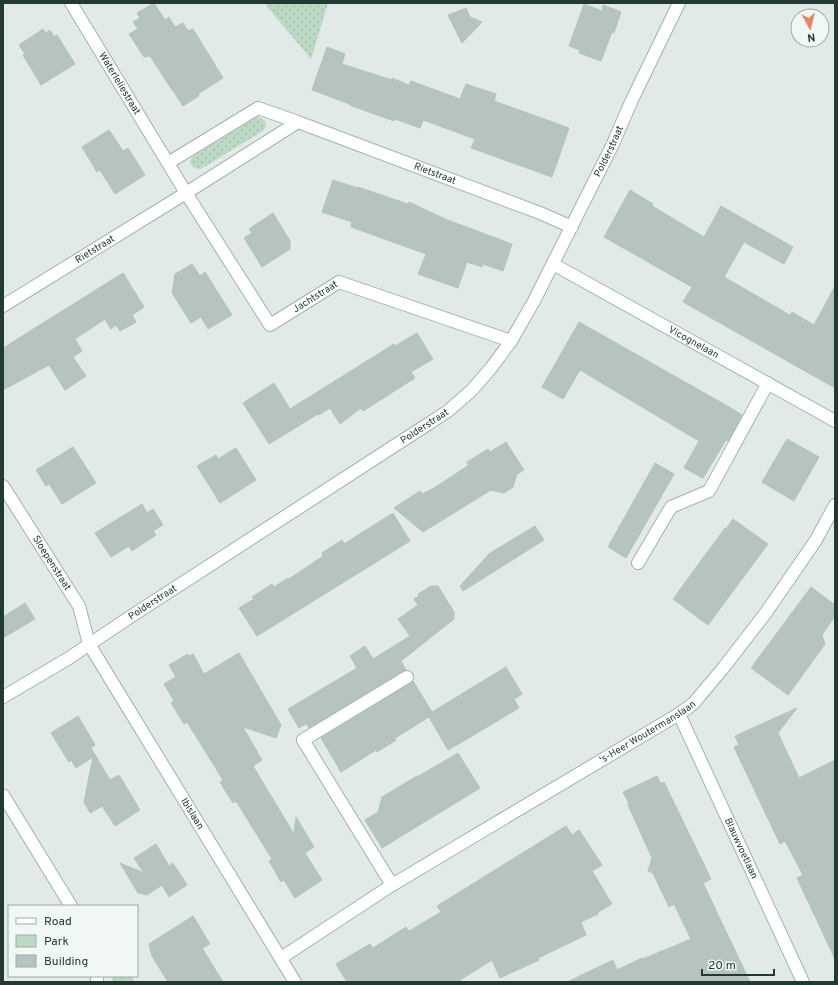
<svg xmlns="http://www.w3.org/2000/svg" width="838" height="985" viewBox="0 0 838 985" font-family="Overpass,sans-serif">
<defs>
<pattern id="green-dots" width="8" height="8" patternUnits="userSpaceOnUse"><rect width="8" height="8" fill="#bbd9c4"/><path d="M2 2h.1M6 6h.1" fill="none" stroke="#a0bba9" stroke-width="1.8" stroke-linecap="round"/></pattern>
</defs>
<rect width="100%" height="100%" fill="#e1eae6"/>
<g fill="url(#green-dots)">
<polygon points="264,3 328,3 311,59"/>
<path d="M257,117C262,117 265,120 266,126L263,131L201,169C195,169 192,168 190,162L193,156Z"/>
<polygon points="113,976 131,976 135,982 112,982"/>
</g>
<g fill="#b6c4bf" stroke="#b4c3bd">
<polygon points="154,3 165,20 169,17 175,27 183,23 188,31 193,29 223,78 198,94 199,96 183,106 172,89 172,90 150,56 144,57 129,34 138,29 133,22 140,18 137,13"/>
<polygon points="584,4 602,11 603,5 621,12 614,33 612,32 601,61 579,53 580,50 569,46"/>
<polygon points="466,8 470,17 482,22 462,43 448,15"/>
<polygon points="43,29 46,33 50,30 54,37 57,35 75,64 41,85 23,55 25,54 19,45"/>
<polygon points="327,47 345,54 342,64 392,80 392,78 409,85 411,81 460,99 466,84 496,94 494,101 569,128 552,177 471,148 475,139 445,128 423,120 420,128 395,119 394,121 352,106 347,103 312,90"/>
<polygon points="109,130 123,151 128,148 145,175 115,194 100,170 97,172 82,147"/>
<polygon points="333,180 358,188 358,187 408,204 409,202 445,219 512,244 503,271 483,264 482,267 467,262 458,288 418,274 426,254 351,227 352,222 322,212"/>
<polygon points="630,190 653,204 652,206 704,237 721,206 793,247 784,264 744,242 724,277 790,315 792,312 814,325 835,286 835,388 683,302 692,287 604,237"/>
<polygon points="273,213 290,241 290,249 262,267 244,238 252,233 249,229"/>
<polygon points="192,264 200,276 205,272 232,315 208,329 201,317 191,323 172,293 175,274"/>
<polygon points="123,273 144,307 132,315 136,322 120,331 116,325 111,329 105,319 75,339 82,351 73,357 86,376 65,390 49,365 3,390 3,348"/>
<polygon points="579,322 731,408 742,415 728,441 726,440 703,478 684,468 699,441 580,370 563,399 542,387"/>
<polygon points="417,333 433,359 411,372 415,378 363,411 361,408 340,424 330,408 319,415 318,414 269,444 243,403 274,383 290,409 394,344 395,346"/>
<polygon points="787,439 819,457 794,501 762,482"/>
<polygon points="506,442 524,470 517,474 513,487 504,493 491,490 423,532 394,508 420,491 422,494 434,488 469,465 467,462 488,449 490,452"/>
<polygon points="73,447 96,483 62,504 49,484 46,486 36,470"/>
<polygon points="236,448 256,480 220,503 197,466 216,455 218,459"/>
<polygon points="655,463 674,474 626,558 608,547"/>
<polygon points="142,504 147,513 153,509 163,525 153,531 156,535 132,551 129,546 111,557 95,533"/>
<polygon points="393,513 410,541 257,636 239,608 254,599 252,597 272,584 274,587 288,578 289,579 323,556 322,553 342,540 344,544"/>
<polygon points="733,519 768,544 708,625 673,599 725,528 726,529"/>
<polygon points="535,526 544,540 463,591 460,586 490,553"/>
<polygon points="431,586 438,586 454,612 454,619 401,661 406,670 403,671 309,728 306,724 299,728 288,709 357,668 350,656 365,646 373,659 410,636 398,619 418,605 414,599 419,596 418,594"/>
<polygon points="811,587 835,605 835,616 822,635 825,644 788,695 751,668"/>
<polygon points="25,603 35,619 3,638 3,617"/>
<polygon points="239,653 281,725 276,738 243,727 262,760 253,766 294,834 296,817 314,847 305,853 322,880 295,898 284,880 281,882 269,861 272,859 236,801 233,803 226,792 220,782 223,780 187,722 184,724 171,703 174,701 164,684 176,677 169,665 188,654 189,656 193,654 204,674"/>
<polygon points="506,667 522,694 514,699 519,708 467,739 448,750 429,717 395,738 396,740 377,752 376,750 341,772 321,738 411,683 413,681 432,712"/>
<polygon points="797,708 778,733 799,778 835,760 835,959 797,878 803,875 785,841 780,844 734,747 739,745 735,736"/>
<polygon points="78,716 95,745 91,748 110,780 119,775 140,810 115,826 102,806 90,813 84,802 93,757 76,768 71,760 69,762 51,733"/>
<polygon points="458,753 480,788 382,848 365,820 378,812 382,797 417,776 417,777"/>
<polygon points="657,776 661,784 664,782 711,879 703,883 750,982 567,982 613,960 617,970 642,958 643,959 691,939 674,904 669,907 653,873 648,871 652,858 628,805 629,804 623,792"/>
<polygon points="566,826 572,835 579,830 602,865 592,871 612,904 598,912 598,914 581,922 586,935 538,958 539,960 500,978 492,960 457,982 347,982 336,964 370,944 373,948 406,927 409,931 441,912 437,906"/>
<polygon points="156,844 169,866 173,863 187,885 169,897 162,885 147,895 138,893 120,863 144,873 134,858"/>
<polygon points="193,916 210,944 202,948 223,982 168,982 152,956 149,944"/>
</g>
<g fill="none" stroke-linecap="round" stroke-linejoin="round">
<defs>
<g id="minor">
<path id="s1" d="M71,3L186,193L270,325L339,282L511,341"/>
<polyline points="168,163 258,108 298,122"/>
<path id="s2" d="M553,264L835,421"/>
<path id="s3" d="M3,306L186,193L298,122L540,213L572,227"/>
<path id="s4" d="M3,486L79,606L89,644L295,982"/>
<polyline points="638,563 671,507 709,491 768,383"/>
<path id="s5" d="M3,697L69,658L133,615L422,428L448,411L472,390L491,368L511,341L534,301L612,146L631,102L679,3"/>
<path id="s6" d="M679,714L803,982"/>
<polyline points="3,795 71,906"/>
<path id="s7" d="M392,885L679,714L693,704L724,667L765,614L816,540L835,505"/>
<polyline points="281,958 392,885 303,740 407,677"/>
<polyline points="97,976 97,982"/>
</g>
</defs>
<use href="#minor" stroke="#a4b1ad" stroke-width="14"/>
<use href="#minor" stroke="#fff" stroke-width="12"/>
</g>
<g text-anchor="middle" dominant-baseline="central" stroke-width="4" stroke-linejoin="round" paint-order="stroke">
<g font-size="10" fill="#233933" stroke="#f1f7f4">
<text stroke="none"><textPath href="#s1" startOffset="94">Waterleliestraat</textPath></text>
<text stroke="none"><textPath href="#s5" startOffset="837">Polderstraat</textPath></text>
<text stroke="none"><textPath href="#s3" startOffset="494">Rietstraat</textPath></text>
<text stroke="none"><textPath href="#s3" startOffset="108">Rietstraat</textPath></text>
<text stroke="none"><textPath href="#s1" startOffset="432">Jachtstraat</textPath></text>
<text stroke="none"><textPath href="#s2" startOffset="161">Vicognelaan</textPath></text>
<text stroke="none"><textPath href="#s5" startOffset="501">Polderstraat</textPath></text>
<text stroke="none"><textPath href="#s4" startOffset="91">Sloepenstraat</textPath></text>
<text stroke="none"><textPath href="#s5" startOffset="177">Polderstraat</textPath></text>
<text stroke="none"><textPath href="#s7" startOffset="298">'s-Heer Woutermanslaan</textPath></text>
<text stroke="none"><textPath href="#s4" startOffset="380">Ibislaan</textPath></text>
<text stroke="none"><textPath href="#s6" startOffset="148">Blauwvoetlaan</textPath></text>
</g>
</g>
<rect width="838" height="985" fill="none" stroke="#233933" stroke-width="8"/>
<rect x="8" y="905" width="130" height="72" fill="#f1f7f4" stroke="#9faba7"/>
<rect x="16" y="918" width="20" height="6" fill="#ffffff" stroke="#9faba7"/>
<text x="44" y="925" font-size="12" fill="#233933">Road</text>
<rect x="16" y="935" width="20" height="12" fill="#bbd9c4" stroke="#9faba7"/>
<text x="44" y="945" font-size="12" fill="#233933">Park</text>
<rect x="16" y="955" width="20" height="12" fill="#b6c4bf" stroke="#9faba7"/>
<text x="44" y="965" font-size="12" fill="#233933">Building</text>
<g transform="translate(810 28) rotate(173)"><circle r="19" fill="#f1f7f4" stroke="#9faba7"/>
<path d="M0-3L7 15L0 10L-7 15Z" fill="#e58764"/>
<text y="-6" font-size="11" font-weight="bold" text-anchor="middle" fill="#233933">N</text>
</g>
<path d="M702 969v6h72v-6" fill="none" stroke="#233933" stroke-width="2"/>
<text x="708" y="969" font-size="12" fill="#233933" stroke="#f1f7f4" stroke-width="3" paint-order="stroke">20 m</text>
</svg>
